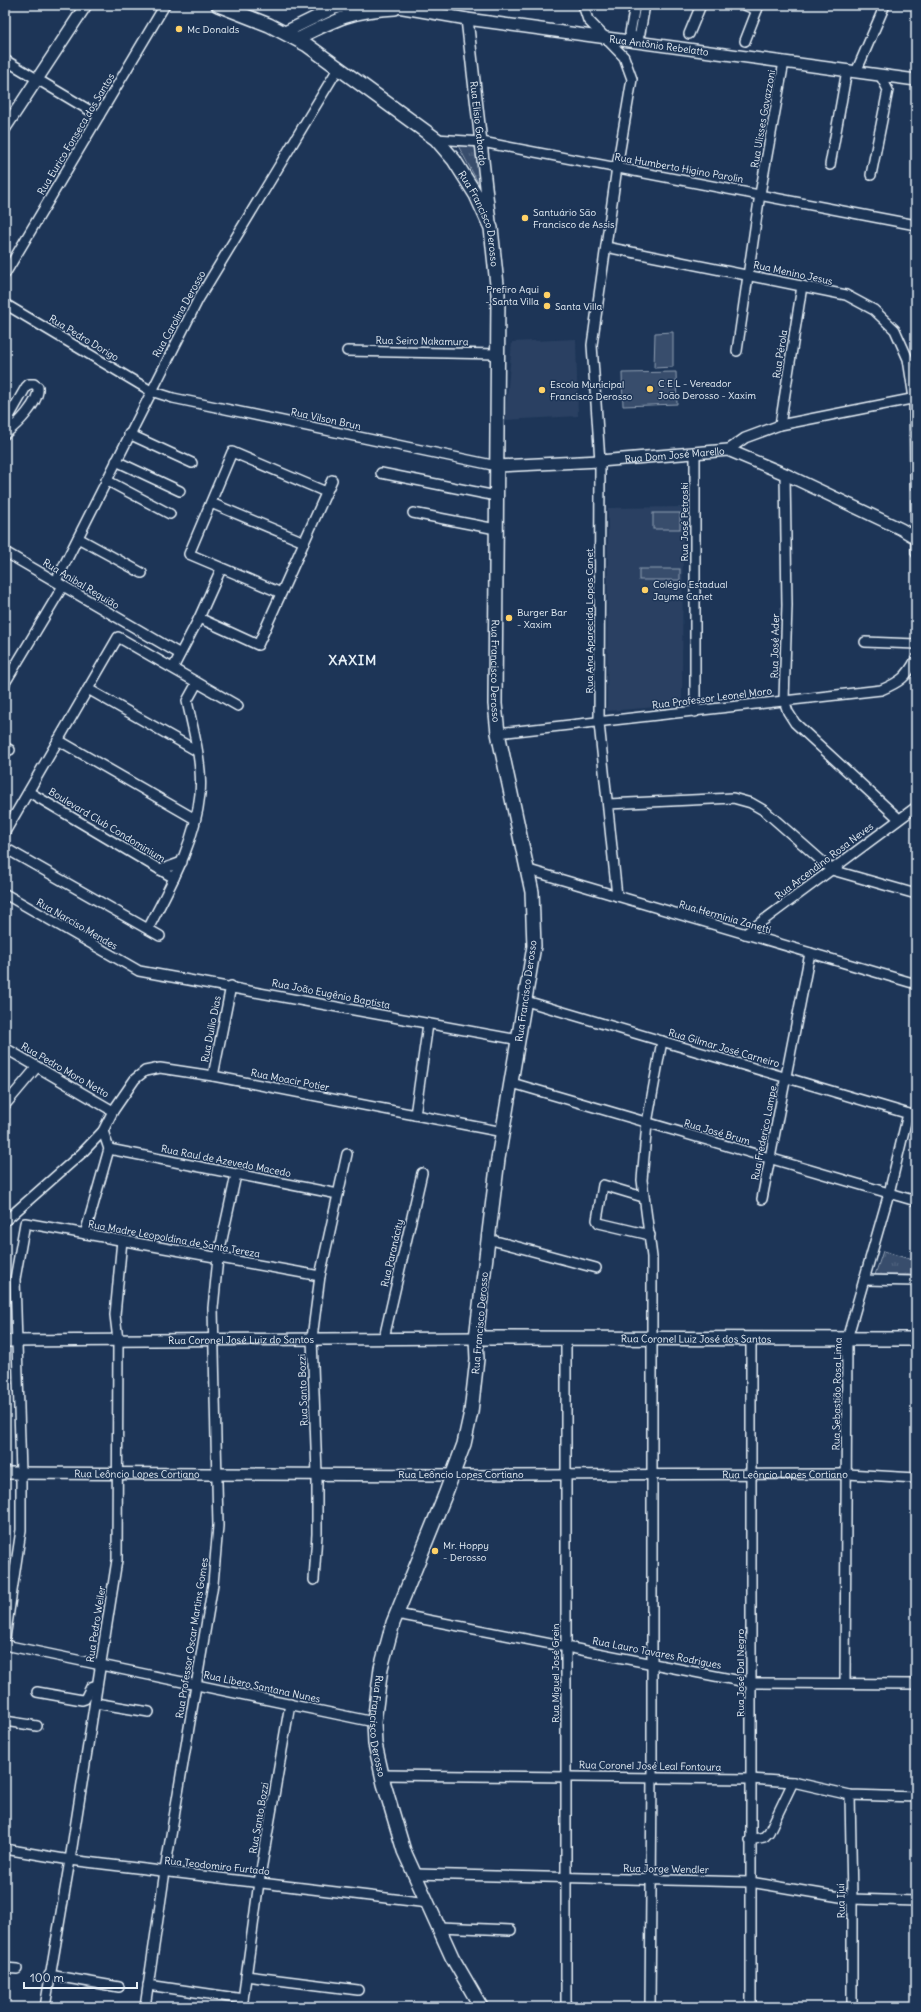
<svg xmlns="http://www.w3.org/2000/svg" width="921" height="2012" viewBox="0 0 921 2012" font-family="Delius,sans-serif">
<defs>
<pattern id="park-tufts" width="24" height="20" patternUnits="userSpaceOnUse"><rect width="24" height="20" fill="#374d6c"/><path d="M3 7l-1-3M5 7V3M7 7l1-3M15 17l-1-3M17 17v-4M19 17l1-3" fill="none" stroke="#546782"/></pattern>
</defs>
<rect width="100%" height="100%" fill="#1d3557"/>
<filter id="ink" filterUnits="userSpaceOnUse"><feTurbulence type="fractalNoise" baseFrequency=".025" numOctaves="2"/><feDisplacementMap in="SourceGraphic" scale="8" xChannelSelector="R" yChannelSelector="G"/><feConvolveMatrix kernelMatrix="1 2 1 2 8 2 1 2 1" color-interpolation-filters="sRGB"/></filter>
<g filter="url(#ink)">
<g fill="#2a4162">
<polygon points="576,339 578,416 505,420 512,342"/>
<polygon points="683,507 682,705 607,711 608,508"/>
</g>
<g fill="url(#park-tufts)" stroke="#909fb2">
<polygon points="456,142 477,145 480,186"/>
<polygon points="883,1251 916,1261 916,1275 875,1275"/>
</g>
<g fill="#374d6c" stroke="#909fb2">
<polygon points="673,332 673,367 654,368 655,333"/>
<polygon points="676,372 677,404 623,406 622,373"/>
<rect x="653" y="513" width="27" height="16"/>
<rect x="639" y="569" width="41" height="11"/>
</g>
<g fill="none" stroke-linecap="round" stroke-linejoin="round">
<defs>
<g id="minor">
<polyline points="583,5 588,20 624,57 632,79 617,167 592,345 600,461 599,723 617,896"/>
<polyline points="635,5 630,33 636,41"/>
<polyline points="744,5 757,10"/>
<polyline points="5,6 6,5"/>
<polyline points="689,34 701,5"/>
<polyline points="636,41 640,33 645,5"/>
<polyline points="745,41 759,5"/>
<polyline points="5,60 99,116"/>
<polyline points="856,72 885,5"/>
<polyline points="436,139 482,142 916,225"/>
<polyline points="830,165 847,70"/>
<polyline points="871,175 888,90 880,75"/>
<polyline points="606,247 846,295 874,310 895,330 908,359 914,398 916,553"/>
<polyline points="5,274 165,5"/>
<polyline points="5,304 151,391 173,398 497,466"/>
<polyline points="347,351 497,354"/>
<polyline points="737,351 760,194 784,62"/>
<polyline points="780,425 802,286"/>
<path d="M5,434L10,415L26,387L29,384H34L38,387C40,402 17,425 6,433"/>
<polyline points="129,434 192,463"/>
<polyline points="728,450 745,438 780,425 916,398"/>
<polyline points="695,453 695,712"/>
<polyline points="116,461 180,491"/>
<polyline points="381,473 496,496"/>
<polyline points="785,474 787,605 784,700 788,712 795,723 898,818"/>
<polyline points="106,480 170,514"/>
<polyline points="211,503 304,542"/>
<polyline points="413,513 496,529"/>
<polyline points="78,538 142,573"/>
<polyline points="5,552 180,654"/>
<polyline points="56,581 198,300 339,67"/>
<polyline points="281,593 189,554 232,452 326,492"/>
<polyline points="199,618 258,645 332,480"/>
<polyline points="865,642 916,644"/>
<polyline points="173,668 199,618 221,569"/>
<polyline points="5,683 63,586"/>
<polyline points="88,689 197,751"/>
<path d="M498,733L881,690C900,682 907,677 916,659"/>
<polyline points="58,740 195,819"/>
<polyline points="5,747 10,750"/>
<polyline points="29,792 174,878"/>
<polyline points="608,804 733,798 751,803 765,811 832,870 916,894"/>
<polyline points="5,832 118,637 238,706"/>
<polyline points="5,848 160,936"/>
<polyline points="160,870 182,862"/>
<polyline points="529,870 916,984"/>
<polyline points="5,894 139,971 519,1040"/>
<path d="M148,929C170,886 195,844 200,794C203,765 193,729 187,701L197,683"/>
<polyline points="745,934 916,807"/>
<polyline points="526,1001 916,1116"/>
<polyline points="5,1048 113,1111"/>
<polyline points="213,1076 231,986"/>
<polyline points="512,1083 916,1201"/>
<polyline points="5,1105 37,1067"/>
<polyline points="415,1115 428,1024"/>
<polyline points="109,1149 338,1194"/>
<polyline points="643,1197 603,1185 597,1220 599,1223 650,1235"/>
<polyline points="762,1199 810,953"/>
<polyline points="5,1221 82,1153 103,1131 113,1111 135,1079 145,1071 160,1068 213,1076 503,1132"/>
<polyline points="85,1234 109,1149 103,1131"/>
<polyline points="488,1239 596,1268"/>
<polyline points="864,1280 916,1281"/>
<polyline points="384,1338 422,1173"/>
<polyline points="566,1339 566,2007"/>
<polyline points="751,1339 751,2007"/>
<path id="s1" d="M454,1475L847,1474L916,1478"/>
<polyline points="314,1580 317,1534 317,1474 312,1338 320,1276 347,1154"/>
<polyline points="397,1614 751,1683 916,1684"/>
<polyline points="5,1638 21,1530 21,1473 15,1279 25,1223 320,1276"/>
<polyline points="5,1645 374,1722"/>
<polyline points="845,1683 847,1339 889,1193 908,1114"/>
<polyline points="37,1692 82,1700 85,1699 91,1687 97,1685"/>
<polyline points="95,1703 149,1712"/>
<polyline points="5,1721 37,1726"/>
<polyline points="382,1775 750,1779 793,1782 850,1795 916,1797"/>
<polyline points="850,1795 852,1899 852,2007"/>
<polyline points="750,1840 764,1837 769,1832 793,1782"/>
<polyline points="5,1849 70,1860 428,1903"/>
<polyline points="415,1874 750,1882 852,1899 916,1901"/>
<polyline points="439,1927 511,1930"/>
<polyline points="5,1968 17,1969"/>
<polyline points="49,1975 119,1987"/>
<polyline points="246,1976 358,1990"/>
<polyline points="148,1985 243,1999"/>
<polyline points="45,2007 70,1860 117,1560 118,1340 115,1315 122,1240"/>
<polyline points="145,2007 165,1871 213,1584 218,1526 213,1308 218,1258 236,1175"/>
<polyline points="242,2007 259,1882 290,1704"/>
<polyline points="650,2007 652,1776 652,1257 642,1180 647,1123 662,1041"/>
</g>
<g id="tertiary">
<path id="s2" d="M386,5L467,19L916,80"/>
<path id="s3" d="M467,19L490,222"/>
<polyline points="285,32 334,8 353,5"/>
<path d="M297,39C335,20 352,11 395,9"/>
<polyline points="5,128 86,5"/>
<path id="s4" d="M497,466L600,461L728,450L785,474L901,529L916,538"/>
<path id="s5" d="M5,1341L476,1338"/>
<path id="s6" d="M5,1473L454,1475"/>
</g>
<g id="secondary">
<path id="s7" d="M218,5L269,25L307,45L436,139L454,160L476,195L491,228L498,294L495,704L498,733L532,892L534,946L498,1159L476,1338L477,1359L471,1412L464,1444L445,1495L393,1623L381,1668L374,1722L375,1744L384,1784L404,1851L452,1957L481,2007"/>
<path id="s8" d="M476,1338L916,1339"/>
</g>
</defs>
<use href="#minor" stroke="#e8f1f8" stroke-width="12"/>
<use href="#tertiary" stroke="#e8f1f8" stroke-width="14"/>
<use href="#secondary" stroke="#e8f1f8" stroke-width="16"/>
<use href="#minor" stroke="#1d3557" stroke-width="9"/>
<use href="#tertiary" stroke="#1d3557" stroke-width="11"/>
<use href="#secondary" stroke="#1d3557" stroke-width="13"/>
</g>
</g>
<g fill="#ffd166" stroke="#1d3557" stroke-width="1.5">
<circle cx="179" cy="29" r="4"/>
<circle cx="525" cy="218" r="4"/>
<circle cx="547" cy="295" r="4"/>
<circle cx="547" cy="306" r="4"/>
<circle cx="650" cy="389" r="4"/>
<circle cx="542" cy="390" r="4"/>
<circle cx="645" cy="590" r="4"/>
<circle cx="509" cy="618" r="4"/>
<circle cx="435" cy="1551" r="4"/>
</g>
<g text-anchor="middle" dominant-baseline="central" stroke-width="3" stroke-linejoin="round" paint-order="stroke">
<g font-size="10" fill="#e8f1f8" stroke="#1d3557" text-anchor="start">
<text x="187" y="29">Mc Donalds</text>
<text x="533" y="212">Santuário São<tspan x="533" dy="12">Francisco de Assis</tspan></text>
<text x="539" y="289" text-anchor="end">Prefiro Aqui<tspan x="539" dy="12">- Santa Villa</tspan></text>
<text x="555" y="306">Santa Villa</text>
<text x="658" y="383">C E L - Vereador<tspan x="658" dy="12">João Derosso - Xaxim</tspan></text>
<text x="550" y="384">Escola Municipal<tspan x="550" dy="12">Francisco Derosso</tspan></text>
<text x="653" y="584">Colégio Estadual<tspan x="653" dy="12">Jayme Canet</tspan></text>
<text x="517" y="612">Burger Bar<tspan x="517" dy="12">- Xaxim</tspan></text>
<text x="443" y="1545">Mr. Hoppy<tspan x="443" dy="12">- Derosso</tspan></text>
</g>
<g font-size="10" fill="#e8f1f8" stroke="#1d3557">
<text stroke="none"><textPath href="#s2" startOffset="276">Rua Antônio Rebelatto</textPath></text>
<text transform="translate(763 119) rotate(-80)">Rua Ulisses Gavazzoni</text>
<text stroke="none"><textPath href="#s3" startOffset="105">Rua Elisio Gabardo</textPath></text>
<text transform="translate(76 134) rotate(-59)">Rua Eurico Fonseca dos Santos</text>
<text transform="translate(679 168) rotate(10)">Rua Humberto Higino Parolin</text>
<text stroke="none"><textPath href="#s7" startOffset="350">Rua Francisco Derosso</textPath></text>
<text transform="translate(793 273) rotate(12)">Rua Menino Jesus</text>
<text transform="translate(179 314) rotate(-61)">Rua Carolina Derosso</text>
<text transform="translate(84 338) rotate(31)">Rua Pedro Dorigo</text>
<text transform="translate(422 341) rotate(1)">Rua Seiro Nakamura</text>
<text transform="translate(780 354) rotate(-81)">Rua Pérola</text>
<text transform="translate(326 419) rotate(12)">Rua Vilson Brun</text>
<text stroke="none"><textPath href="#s4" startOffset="178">Rua Dom José Marello</textPath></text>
<text transform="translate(684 522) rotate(-90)">Rua José Petroski</text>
<text transform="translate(81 584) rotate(31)">Rua Anibal Requião</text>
<text transform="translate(589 621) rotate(-90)">Rua Ana Aparecida Lopos Canet</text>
<text transform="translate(775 646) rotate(-89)">Rua José Ader</text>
<text stroke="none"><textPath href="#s7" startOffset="806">Rua Francisco Derosso</textPath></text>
<text transform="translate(712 698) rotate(-7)">Rua Professor Leonel Moro</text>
<text transform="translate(107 825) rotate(31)">Boulevard Club Condominium</text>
<text transform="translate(824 861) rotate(-37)">Rua Arcendino Rosa Neves</text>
<text transform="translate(725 917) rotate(16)">Rua Herminia Zanetti</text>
<text transform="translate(77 924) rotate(30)">Rua Narciso Mendes</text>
<text transform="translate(526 991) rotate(-82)">Rua Francisco Derosso</text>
<text transform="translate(331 994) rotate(11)">Rua João Eugênio Baptista</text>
<text transform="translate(211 1029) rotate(-79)">Rua Duílio Dias</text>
<text transform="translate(724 1048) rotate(16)">Rua Gilmar José Carneiro</text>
<text transform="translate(65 1070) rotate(30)">Rua Pedro Moro Netto</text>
<text transform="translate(290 1080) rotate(11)">Rua Moacir Potier</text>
<text transform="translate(717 1132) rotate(16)">Rua José Brum</text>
<text transform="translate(764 1133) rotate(-79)">Rua Frederico Lampe</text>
<text transform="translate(226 1161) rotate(11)">Rua Raul de Azevedo Macedo</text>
<text transform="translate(174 1239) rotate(10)">Rua Madre Leopoldina de Santa Tereza</text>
<text transform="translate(392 1253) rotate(-77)">Rua Paranácity</text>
<text transform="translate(480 1323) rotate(-85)">Rua Francisco Derosso</text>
<text stroke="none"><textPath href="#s5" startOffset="236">Rua Coronel José Luiz do Santos</textPath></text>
<text stroke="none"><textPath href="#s8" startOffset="220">Rua Coronel Luiz José dos Santos</textPath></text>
<text transform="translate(303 1390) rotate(-92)">Rua Santo Bozzi</text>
<text transform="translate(837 1394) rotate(-89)">Rua Sebastião Rosa Lima</text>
<text stroke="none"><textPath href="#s6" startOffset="132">Rua Leôncio Lopes Cortiano</textPath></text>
<text x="461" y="1474">Rua Leôncio Lopes Cortiano</text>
<text stroke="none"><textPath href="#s1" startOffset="331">Rua Leôncio Lopes Cortiano</textPath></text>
<text transform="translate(96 1624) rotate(-81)">Rua Pedro Weiler</text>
<text transform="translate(192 1638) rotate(-81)">Rua Professor Oscar Martins Gomes</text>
<text transform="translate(657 1653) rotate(11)">Rua Lauro Tavares Rodrigues</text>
<text transform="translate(555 1673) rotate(-90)">Rua Miguel José Grein</text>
<text transform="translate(740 1673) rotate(-90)">Rua José Dal Negro</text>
<text transform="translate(262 1687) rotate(12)">Rua Líbero Santana Nunes</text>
<text stroke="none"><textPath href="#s7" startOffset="1886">Rua Francisco Derosso</textPath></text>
<text transform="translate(650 1766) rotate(1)">Rua Coronel José Leal Fontoura</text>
<text transform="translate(259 1818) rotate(-80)">Rua Santo Bozzi</text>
<text transform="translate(217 1866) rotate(6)">Rua Teodomiro Furtado</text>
<text transform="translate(666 1869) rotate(1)">Rua Jorge Wendler</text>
<text transform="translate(841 1901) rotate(-91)">Rua Ijuí</text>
</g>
<g font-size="14" font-weight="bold" letter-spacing="1" fill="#e8f1f8" stroke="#1d3557">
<text x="353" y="660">XAXIM</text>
</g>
</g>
<rect width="921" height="2012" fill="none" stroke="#1d3557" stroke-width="20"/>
<rect x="10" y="10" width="901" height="1992" fill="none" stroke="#e8f1f8" stroke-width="1.5" filter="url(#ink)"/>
<path d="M24 1982v6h113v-6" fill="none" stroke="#e8f1f8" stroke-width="2"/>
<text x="30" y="1982" font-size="12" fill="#e8f1f8" stroke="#1d3557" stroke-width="3" paint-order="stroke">100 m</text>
</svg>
